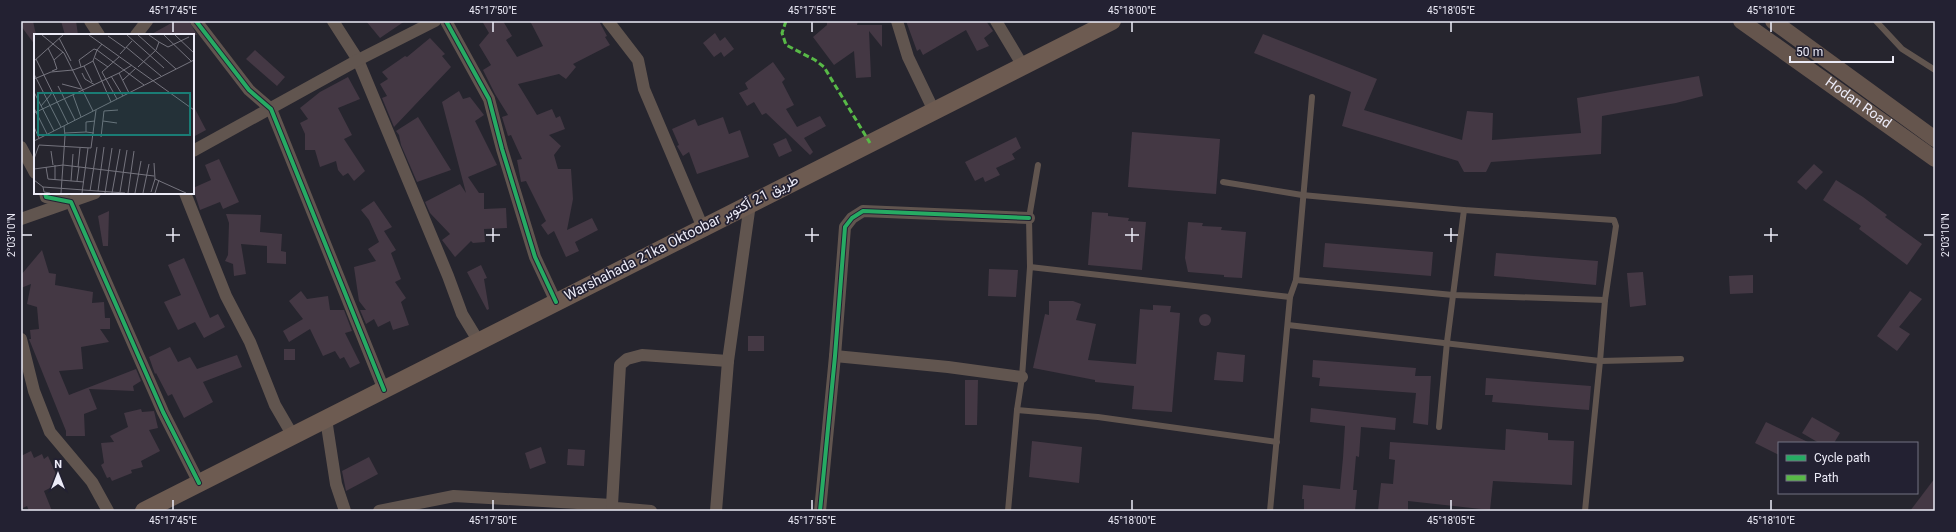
<svg xmlns="http://www.w3.org/2000/svg" width="1956" height="532" viewBox="0 0 1956 532" font-family="Georgia,Vazirmatn,serif">
<rect width="100%" height="100%" fill="#26252e"/>
<g fill="#443844">
<polygon points="21,21 33,21 36,35 35,45 21,26"/>
<polygon points="61,21 76,21 78,35 65,35"/>
<polygon points="175,21 189,21 197,35 150,35"/>
<polygon points="366,21 405,21 380,38"/>
<polygon points="482,21 503,21 512,36 506,40 517,57 543,46 530,21 599,21 607,36 605,37 610,45 573,64 576,67 566,79 559,74 518,84 537,115 552,109 556,118 560,116 565,129 549,135 561,146 554,155 558,169 571,169 573,199 567,230 592,218 598,230 575,242 579,251 566,257 554,231 548,235 541,225 546,221 526,181 521,182 517,160 522,159 511,135 508,136 502,117 508,115 495,94 483,70 491,65 479,45 489,33"/>
<polygon points="827,21 858,21 857,25 882,25 882,47 869,31 871,77 856,78 854,51 834,65 813,37 827,25"/>
<polygon points="906,21 986,21 993,31 984,38 989,46 977,51 966,30 923,55 920,49 917,51"/>
<polygon points="715,33 720,41 725,37 734,49 724,57 721,52 714,57 703,43"/>
<polygon points="1263,34 1377,79 1364,110 1462,140 1467,111 1493,113 1492,140 1581,133 1577,98 1699,76 1703,96 1676,103 1602,116 1601,154 1491,162 1486,172 1464,172 1458,161 1342,126 1351,92 1254,53"/>
<polygon points="430,38 445,54 442,56 451,67 394,127 382,98 387,96 380,84 388,79 382,72 405,56 407,57"/>
<polygon points="255,50 285,77 277,86 246,59"/>
<polygon points="773,62 785,79 782,82 794,105 786,109 797,127 820,116 826,126 804,138 813,152 810,155 766,113 762,115 754,102 747,106 739,93 748,89 745,83"/>
<polygon points="348,77 360,99 338,108 352,135 344,139 365,171 354,181 348,173 343,176 338,170 336,161 320,167 315,150 305,150 305,134 300,123 308,119 300,108 320,92"/>
<polygon points="459,91 463,99 470,97 484,115 475,121 497,165 468,177 479,193 484,193 484,209 506,208 507,228 484,229 485,242 473,243 471,241 455,257 442,240 450,234 430,213 425,202 460,184 466,193 442,102"/>
<polygon points="193,105 206,130 193,137"/>
<polygon points="418,117 451,170 417,182 401,145 399,135 396,131"/>
<polygon points="723,117 729,134 740,130 749,157 697,174 689,152 683,156 677,146 679,145 672,129 695,119 698,126"/>
<polygon points="1132,132 1220,139 1216,194 1128,187"/>
<polygon points="1016,137 1021,148 1012,154 1015,159 996,168 1000,175 985,182 983,177 975,181 965,162"/>
<polygon points="786,138 792,151 779,157 773,144"/>
<polygon points="219,159 239,202 223,209 220,202 200,210 193,188 211,180 205,165"/>
<polygon points="1814,164 1823,172 1806,190 1797,182"/>
<polygon points="1836,180 1863,197 1887,215 1885,217 1922,244 1907,265 1859,229 1861,226 1823,200"/>
<polygon points="374,201 392,227 384,231 396,250 391,253 401,279 395,282 406,298 401,302 409,325 393,330 390,321 378,327 374,319 366,324 360,310 366,310 359,301 354,267 376,261 368,249 379,242 369,220 361,210"/>
<polygon points="109,211 108,246 103,246 98,216"/>
<polygon points="1092,212 1108,213 1108,216 1129,218 1128,221 1146,222 1142,270 1088,265"/>
<polygon points="226,214 261,215 260,232 282,234 281,251 286,252 286,264 267,263 267,246 241,244 246,274 234,276 233,264 225,261 228,255 229,223"/>
<polygon points="1188,222 1203,223 1202,226 1222,227 1221,230 1246,232 1242,278 1224,277 1224,275 1188,272 1185,258"/>
<polygon points="1325,243 1433,252 1431,276 1323,267"/>
<polygon points="42,250 49,273 56,274 55,285 93,292 92,303 104,302 105,318 110,318 110,329 100,329 109,342 81,347 83,369 59,371 69,395 136,369 141,381 133,386 134,391 89,389 97,409 84,414 85,436 66,436 66,431 29,339 31,339 30,330 39,329 37,307 27,304 31,284 21,288 21,275"/>
<polygon points="1496,253 1598,261 1596,285 1494,276"/>
<polygon points="184,258 210,318 218,314 225,327 204,338 195,322 178,330 164,302 181,295 168,265"/>
<polygon points="481,265 487,278 484,279 489,309 487,310 467,272"/>
<polygon points="989,269 1018,270 1016,297 988,296"/>
<polygon points="1643,272 1646,305 1630,307 1627,273"/>
<polygon points="1753,275 1753,293 1730,294 1729,276"/>
<polygon points="301,291 307,299 328,296 330,310 344,310 352,331 345,333 360,363 350,368 344,357 340,359 335,351 323,356 310,329 289,342 283,331 303,319 289,301"/>
<polygon points="1910,291 1922,299 1899,327 1910,334 1897,351 1877,336"/>
<polygon points="1049,301 1073,301 1081,304 1076,320 1096,324 1088,360 1136,364 1140,309 1153,310 1153,305 1171,306 1170,312 1180,313 1172,412 1132,409 1134,386 1095,382 1095,380 1033,368 1045,314 1049,315"/>
<circle cx="1205" cy="320" r="6"/>
<rect x="748" y="336" width="16" height="15"/>
<polygon points="170,347 178,362 190,357 197,369 237,355 242,367 203,382 213,402 184,418 172,394 168,396 156,373 155,374 149,357"/>
<rect x="284" y="349" width="11" height="11"/>
<polygon points="1217,352 1245,355 1243,382 1214,380"/>
<polygon points="1313,360 1416,368 1415,376 1431,376 1428,425 1413,423 1416,393 1319,386 1320,378 1312,377"/>
<polygon points="1486,378 1591,386 1589,410 1492,402 1493,395 1485,395"/>
<polygon points="965,380 978,380 977,425 965,425"/>
<polygon points="1311,408 1396,418 1395,430 1361,427 1359,457 1356,456 1353,490 1357,490 1355,511 1304,511 1304,499 1302,499 1303,485 1340,489 1343,458 1345,426 1310,422"/>
<polygon points="141,409 142,412 154,411 158,428 149,430 160,451 141,461 143,467 131,470 132,473 112,481 110,477 107,478 101,465 104,463 101,443 114,442 110,436 128,427 124,413"/>
<polygon points="1812,417 1840,433 1834,443 1819,443 1802,433"/>
<polygon points="1766,422 1810,443 1779,443 1779,455 1755,443"/>
<polygon points="1506,429 1548,433 1548,440 1574,441 1572,485 1493,481 1490,510 1408,501 1408,511 1378,511 1381,483 1393,484 1395,460 1389,459 1390,442 1505,450"/>
<polygon points="1032,441 1082,447 1079,483 1029,477"/>
<polygon points="541,447 546,463 530,469 525,453"/>
<polygon points="568,449 585,450 584,466 567,465"/>
<polygon points="31,451 34,458 42,454 44,459 48,456 60,483 44,491 52,511 29,511 27,506 21,509 21,456"/>
<polygon points="369,457 378,474 346,491 342,471"/>
<polygon points="1935,478 1935,511 1910,511"/>
</g>
<g fill="none" stroke-linecap="round" stroke-linejoin="round">
<g stroke="#61554f" stroke-width="6">
<polyline points="1876,21 1902,49 1935,70"/>
<polyline points="1223,182 1302,195 1464,210 1614,220 1616,226 1605,300 1600,361 1585,511"/>
<polyline points="1030,267 1290,297"/>
<polyline points="1296,280 1453,295 1605,300"/>
<polyline points="1288,325 1600,361 1681,359"/>
<polyline points="1017,410 1098,417 1277,442"/>
<polyline points="1439,427 1447,342 1464,210"/>
<polyline points="1008,511 1017,410 1022,377 1030,267 1029,218 1038,165"/>
<polyline points="1270,511 1290,297 1296,280 1312,97"/>
</g>
<g stroke="#61554f" stroke-width="12">
<polyline points="90,21 99,35"/>
<polyline points="196,21 249,90 271,109 384,390"/>
<polyline points="333,21 358,60 448,276 462,314 479,342"/>
<polyline points="446,21 489,99 502,149 535,257 556,302"/>
<polyline points="608,21 638,60 644,89 703,228"/>
<polyline points="897,21 908,57 934,111"/>
<polyline points="996,21 1023,66"/>
<polyline points="136,35 147,21"/>
<polyline points="21,147 35,173"/>
<polyline points="193,151 358,60 435,21"/>
<polyline points="45,193 46,197 71,202 163,412 199,483"/>
<polyline points="185,193 226,296 250,342 275,405 293,436"/>
<polyline points="21,219 95,193"/>
<polyline points="21,339 34,391 50,432 92,482 108,511"/>
<polyline points="835,356 948,367 1022,377"/>
<polyline points="326,419 336,484 345,511"/>
<polyline points="379,511 454,496 612,505"/>
<polyline points="651,511 616,508 612,505 620,365 627,359 642,355 728,361"/>
<polyline points="716,511 728,361 750,204"/>
<polyline points="820,511 835,356 845,227 852,218 863,211 1029,218"/>
</g>
<g stroke="#65554d" stroke-width="16">
<path id="s1" d="M1741,21L1935,159"/>
<polyline points="1773,21 1935,139"/>
</g>
<polyline stroke="#6d5b51" stroke-width="18" points="144,511 1112,21"/>
<polyline stroke="#58b947" stroke-width="3" stroke-dasharray="6 3" stroke-linecap="butt" points="786,21 782,33 786,45 815,60 824,67 870,143"/>
<defs>
<g id="cycleway">
<polyline points="196,21 249,90 271,109 384,390"/>
<polyline points="446,21 489,99 502,149 535,257 556,302"/>
<polyline points="45,193 46,197 71,202 163,412 199,483"/>
<polyline points="820,511 835,356 845,227 852,218 863,211 1029,218"/>
</g>
</defs>
<use href="#cycleway" stroke="#232132" stroke-width="6"/>
<use href="#cycleway" stroke="#26ab63" stroke-width="4"/>
</g>
<path fill="none" stroke="#ecebf7" stroke-width="1.5" d="M173,22V32M493,22V32M812,22V32M1132,22V32M1451,22V32M1771,22V32M173,228V242M493,228V242M812,228V242M1132,228V242M1451,228V242M1771,228V242M22,235H32M166,235H180M486,235H500M805,235H819M1125,235H1139M1444,235H1458M1764,235H1778M1924,235H1934M173,500V510M493,500V510M812,500V510M1132,500V510M1451,500V510M1771,500V510"/>
<g text-anchor="middle" dominant-baseline="central" stroke-width="3.5" stroke-linejoin="round" paint-order="stroke">
<g font-size="14" fill="#ecebf7" stroke="#232132">
<text stroke="none"><textPath href="#s1" startOffset="143">Hodan Road</textPath></text>
<text transform="translate(682 239) rotate(-27)">Warshahada 21ka Oktoobar طريق 21 أكتوبر</text>
</g>
</g>
<g transform="translate(34 34)">
<rect width="160" height="160" fill="#26252e"/>
<path fill="none" stroke="#75747e" stroke-width="1" d="M8,1L30,19L59,77M55,1L160,76M93,1L130,34M104,1L142,35M115,1L125,8M130,1L157,27M141,1L160,19M74,2L91,14M25,4L37,27M92,13L127,42M14,14L20,26M86,20L98,7M61,24L74,33M2,25L34,90M0,27L29,1M59,27L77,68M50,32L58,48M47,33L45,26L60,15L63,16L68,10M104,33L122,16L125,8L134,13L155,3M18,37L23,35L20,26L29,18M48,39L51,45L61,51M0,40L27,93M77,42L89,62M0,45L17,38L39,36L50,32L59,27L63,16L110,51M89,46L102,34M28,50L47,55M24,52L41,86M0,58L20,97M95,59L85,39L98,31M39,61L47,83M83,65L68,38L85,23M7,72L18,59M0,74L13,100M0,79L85,39M69,87L83,89M0,93L5,104M31,99L52,98M60,99L52,98V88L61,87M67,103L70,77L84,76M0,107L160,26M17,117L19,131M0,125L5,111L57,114L62,76M120,129L121,145L152,159M12,133L14,145L50,148M44,133L46,114M0,135L29,131L120,142M0,146L9,153L10,158L16,159M21,146V131M37,147L39,120M43,147L45,133M9,153L91,159M56,157L63,113M64,157L70,113M86,158L93,116M117,158L121,145M27,159L31,102L30,92M48,159L54,114M71,159L78,114M78,159L86,115M94,159L100,117M101,159L107,127M109,159L115,130M121,159L125,146"/>
<path fill="#1a7c75" fill-opacity="0.15" stroke="#1a7c75" stroke-width="2" d="M4,59H156V101H4Z"/>
<rect width="160" height="160" fill="none" stroke="#ecebf7" stroke-width="2"/>
</g>
<rect width="1956" height="532" fill="none" stroke="#232132" stroke-width="44"/>
<rect x="1778" y="442" width="140" height="52" fill="#232132" stroke="#737281"/>
<rect x="1786" y="455" width="20" height="6" fill="#26ab63" stroke="#737281"/>
<text x="1814" y="462" font-size="12" fill="#ecebf7">Cycle path</text>
<rect x="1786" y="475" width="20" height="6" fill="#58b947" stroke="#737281"/>
<text x="1814" y="482" font-size="12" fill="#ecebf7">Path</text>
<g transform="translate(58 474)" stroke="#232132" stroke-width="3" paint-order="stroke">
<path d="M0-3L7 15L0 10L-7 15Z" fill="#ecebf7"/>
<text y="-6" font-size="11" font-weight="bold" text-anchor="middle" fill="#ecebf7">N</text>
</g>
<path d="M1790 56v6h103v-6" fill="none" stroke="#ecebf7" stroke-width="2"/>
<text x="1796" y="56" font-size="12" fill="#ecebf7" stroke="#232132" stroke-width="3" paint-order="stroke">50 m</text>
<rect x="22" y="22" width="1912" height="488" fill="none" stroke="#ecebf7" stroke-width="1.5"/>
<g font-size="10" text-anchor="middle" fill="#ecebf7">
<text x="173" y="14">45°17'45"E</text>
<text x="493" y="14">45°17'50"E</text>
<text x="812" y="14">45°17'55"E</text>
<text x="1132" y="14">45°18'00"E</text>
<text x="1451" y="14">45°18'05"E</text>
<text x="1771" y="14">45°18'10"E</text>
<text transform="translate(11 235) rotate(-90)" y="4">2°03'10"N</text>
<text transform="translate(1945 235) rotate(-90)" y="4">2°03'10"N</text>
<text x="173" y="524">45°17'45"E</text>
<text x="493" y="524">45°17'50"E</text>
<text x="812" y="524">45°17'55"E</text>
<text x="1132" y="524">45°18'00"E</text>
<text x="1451" y="524">45°18'05"E</text>
<text x="1771" y="524">45°18'10"E</text>
</g>
</svg>
